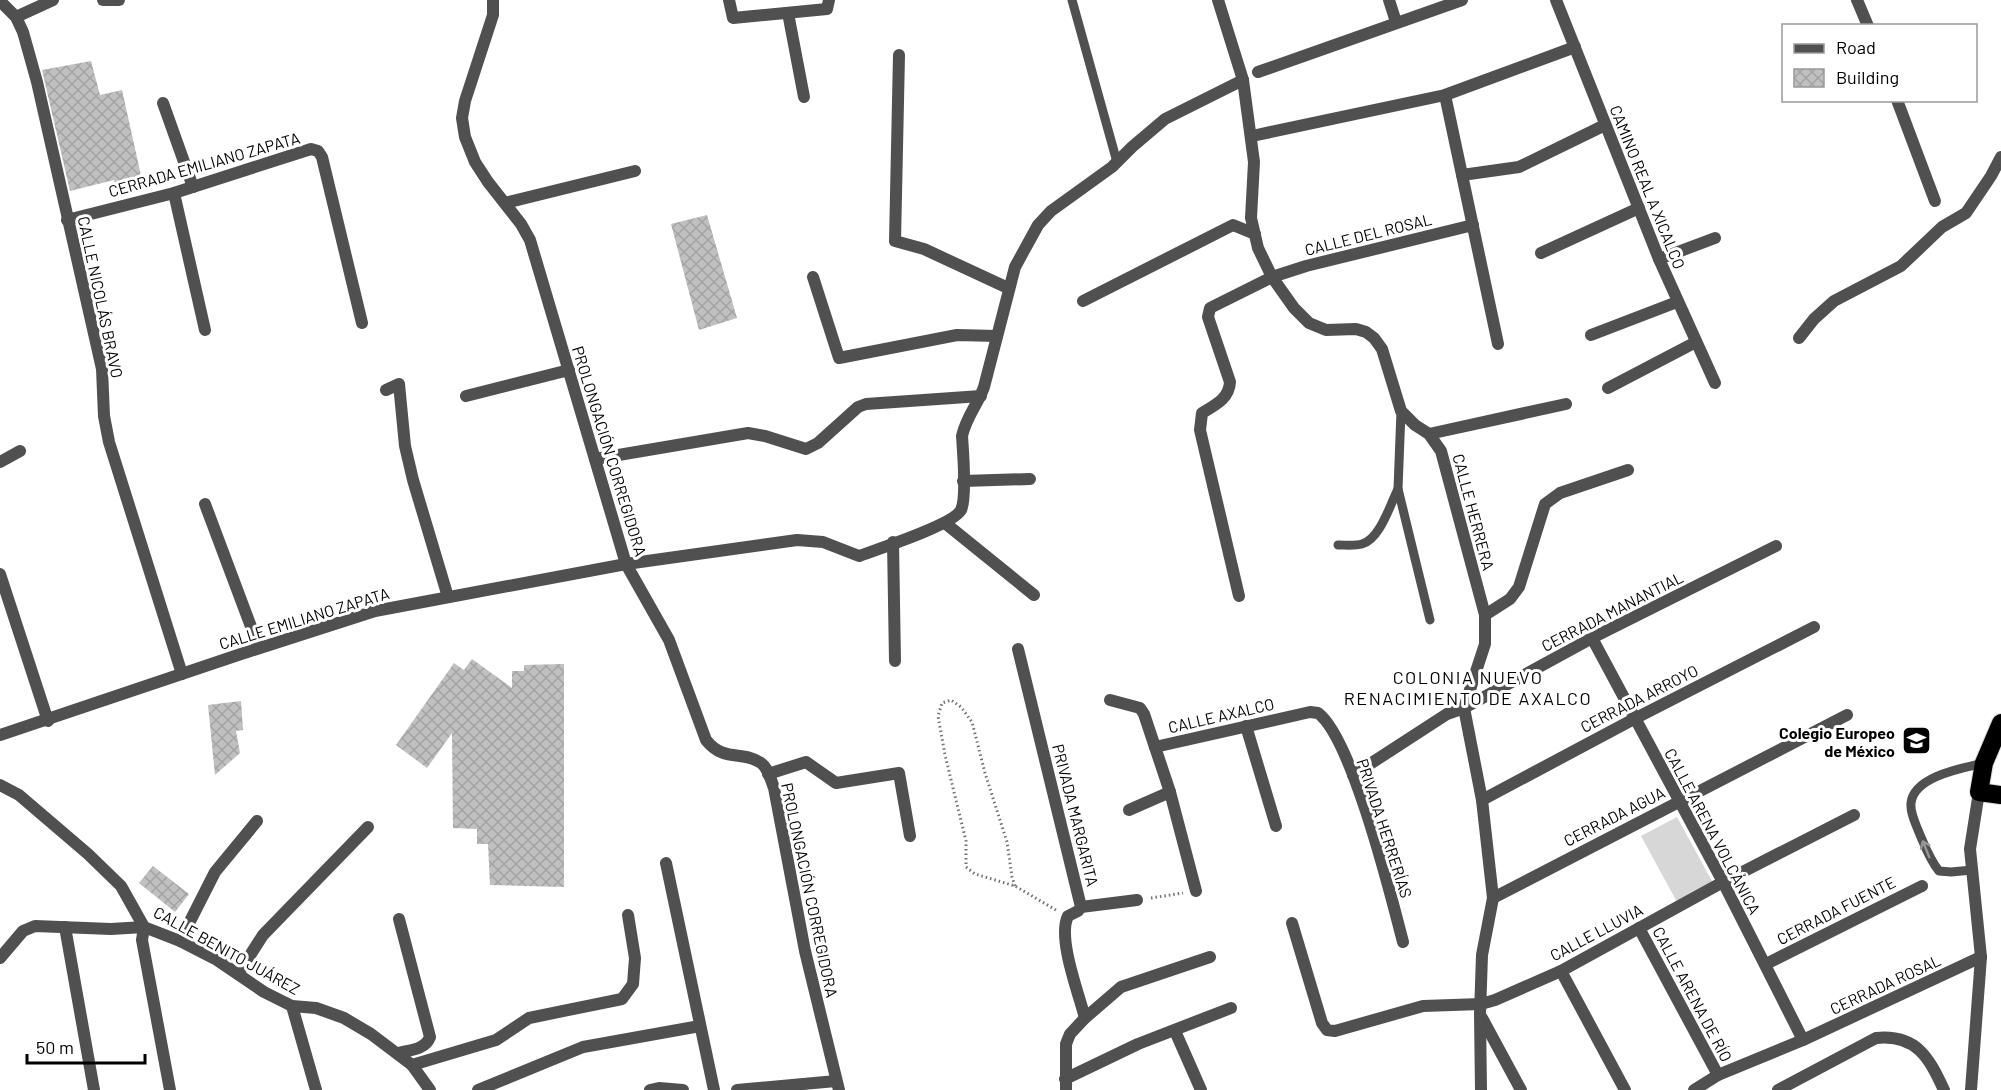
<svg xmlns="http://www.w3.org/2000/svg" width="2001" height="1090" viewBox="0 0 2001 1090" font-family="Barlow,sans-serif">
<defs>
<pattern id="building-cross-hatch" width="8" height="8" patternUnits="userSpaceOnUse" patternTransform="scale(1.5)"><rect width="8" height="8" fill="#c0c0c0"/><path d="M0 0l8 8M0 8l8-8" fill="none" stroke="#a3a3a3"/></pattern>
</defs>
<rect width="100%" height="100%" fill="#fff"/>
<polygon fill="#d7d7d7" points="1677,817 1713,883 1677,902 1641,836"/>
<g fill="url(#building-cross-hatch)">
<polygon points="91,61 100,95 122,90 144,189 117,196 114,180 70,191 42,70"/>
<polygon points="707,215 737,318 699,330 671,224"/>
<polygon points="472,659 512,688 512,671 524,671 524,665 564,664 564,887 490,885 488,844 477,844 477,829 453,828 452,733 427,768 396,745 454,663 464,670"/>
<polygon points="241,701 243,730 236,731 240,753 215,775 208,705"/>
<polygon points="153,866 189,894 175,912 139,883"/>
</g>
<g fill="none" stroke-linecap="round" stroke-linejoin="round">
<defs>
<polyline id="motorway" points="2001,723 1984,763 1979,792 2001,795"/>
</defs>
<use href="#motorway" stroke="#dbdbdb" stroke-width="20"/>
<g stroke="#727272" stroke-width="3" stroke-dasharray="1.5 3" stroke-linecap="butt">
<polyline points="1015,886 1012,877 1007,842 985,773 972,722 961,707 951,700 942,703 938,716 945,755 966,841 966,867 975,874 1015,886 1056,910"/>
<polyline points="1151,898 1183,893"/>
</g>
<g stroke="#505050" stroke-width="9">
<polyline points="1072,0 1117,162"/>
<polyline points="1401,411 1398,489 1430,620"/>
<path d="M1338,545C1346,545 1355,546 1362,544C1380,539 1390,505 1398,489"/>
<path d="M1972,870L1951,872L1939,871C1929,859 1924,844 1918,830C1915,822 1910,813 1911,803C1914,776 1963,768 1984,763"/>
</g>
<g stroke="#505050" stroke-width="12">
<polyline points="103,0 119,0"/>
<path d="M493,0V15L465,101L462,118L465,137L475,162L488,182L521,224L530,240L626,564L669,640L706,740C724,763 743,750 761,763C768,768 771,780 774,788L805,951L839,1090"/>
<polyline points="729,0 733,18 827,9 829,0"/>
<polyline points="1218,0 1243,80 1254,162 1251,218 1258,248 1272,277 1294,308 1309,323 1326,330 1356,329 1366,332 1374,338 1382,349 1401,411 1415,425 1429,434 1441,451 1485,615 1485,644 1464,708 1482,800 1493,898 1482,955 1480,1014 1481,1090"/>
<polyline points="1389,0 1396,22"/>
<polyline points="1556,0 1659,259 1715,383"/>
<polyline points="1857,0 1868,26"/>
<polyline points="0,1 16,17 23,32 37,82 102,369 104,416 109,442 182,674"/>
<polyline points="788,13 804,97"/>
<polyline points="16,17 53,0"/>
<polyline points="899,55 895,241 924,249 1008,288"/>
<polyline points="1258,72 1462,0"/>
<polyline points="1445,95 1498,344"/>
<polyline points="1897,100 1935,201"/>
<polyline points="163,103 193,187"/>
<polyline points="1252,136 1445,95 1575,47"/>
<polyline points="1462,175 1519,167 1605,125"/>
<polyline points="174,193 205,330"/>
<polyline points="505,203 635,171"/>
<polyline points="67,220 174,193 311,149 318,151 322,157 362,323"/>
<polyline points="1541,253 1639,208"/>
<polyline points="1659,259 1715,238"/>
<polyline points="813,277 839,358 957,335 997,336"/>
<polyline points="1083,301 1233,225 1255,234"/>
<polyline points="1591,335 1677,302"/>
<polyline points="1799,338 1814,319 1834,301 1901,266 1942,227 1966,213 1991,176 2001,157"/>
<polyline points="1608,388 1696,342"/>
<polyline points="386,390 399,384 405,446 413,480 448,597"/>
<polyline points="466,396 569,370"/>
<polyline points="1429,434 1566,404"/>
<polyline points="595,459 748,433 765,436 806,449 818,443 858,407 866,404 981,396"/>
<polyline points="0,462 20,451"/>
<polyline points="963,481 1030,479"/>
<polyline points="205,504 259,648"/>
<polyline points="945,523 1034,595"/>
<polyline points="893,542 895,661"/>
<polyline points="0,574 48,721"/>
<path d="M1239,596L1200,430L1202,413C1215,405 1229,399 1230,382L1208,317L1210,308L1272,277L1306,266L1473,225"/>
<polyline points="1485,615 1510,599 1519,587 1545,504 1560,493 1628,470"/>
<polyline points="1592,638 1723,882 1803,1040"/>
<path d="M1018,649L1081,907L1078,911L1068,916C1057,938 1079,994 1085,1018"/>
<polyline points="1110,700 1140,708 1144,714 1155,747"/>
<polyline points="1246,726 1276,826"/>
<path d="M0,735L241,654L375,611L626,564L797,540L823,542L859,556C878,549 953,525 961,510C967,498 963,451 962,436C966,417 978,404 984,387L1015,267L1038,225L1051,211L1112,167L1132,147L1165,119L1243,80"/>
<polyline points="768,774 806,762 836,783 899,773 910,836"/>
<polyline points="1353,775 1447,714 1464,708 1592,638 1776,546"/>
<polyline points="0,785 19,795 88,854 121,886 144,927 180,941 217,960 264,992 292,1006 316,1008 344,1018 371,1034 412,1065 430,1090"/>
<polyline points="1482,800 1634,719 1814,627"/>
<polyline points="1129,810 1170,792"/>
<polyline points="666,863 714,1090"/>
<path d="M1196,891L1170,792L1155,747L1310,712L1318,713C1352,738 1391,896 1403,942"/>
<polyline points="1493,898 1847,715"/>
<polyline points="1081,907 1137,900"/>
<polyline points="1292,923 1322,1023 1327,1030 1335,1031 1423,1006 1481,1004 1495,1000 1561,971 1723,882 1854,815"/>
<polyline points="65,927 94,1090"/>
<polyline points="1639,928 1718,1075"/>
<polyline points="180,941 215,872 257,821"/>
<polyline points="0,958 23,931 35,926 111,929 144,927 142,940 170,1090"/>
<polyline points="1766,964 1922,886"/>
<polyline points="1561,971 1625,1090"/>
<polyline points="238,974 263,935 368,827"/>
<polyline points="292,1006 316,1090"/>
<polyline points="1482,1018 1521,1090"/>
<polyline points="1175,1031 1201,1090"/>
<path d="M398,1053C410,1050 425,1050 430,1037L399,919"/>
<polyline points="412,1065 496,1040 529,1018 622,999 633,984 635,958 628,915"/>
<polyline points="1065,1079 1138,1044 1231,1008"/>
<polyline points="478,1090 583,1047 700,1026"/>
<polyline points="650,1090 659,1088 683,1090"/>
<polyline points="737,1090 836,1081"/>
<polyline points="1066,1090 1066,1044 1070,1034 1085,1018 1121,987 1210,957"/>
<polyline points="1694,1090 1718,1075 1803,1040 1981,957"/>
<path d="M1778,1090L1876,1038C1917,1034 1929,1058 1944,1090"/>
<polyline points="1971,1090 1981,957 1970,849 1979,792"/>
</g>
<use href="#motorway" stroke="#000" stroke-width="18"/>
</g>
<defs><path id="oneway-shaft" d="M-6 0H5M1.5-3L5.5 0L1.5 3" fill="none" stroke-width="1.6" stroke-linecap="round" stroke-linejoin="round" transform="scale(1.5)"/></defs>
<use stroke="#969696" href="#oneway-shaft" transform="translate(1926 849) rotate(-112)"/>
<defs>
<symbol id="school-square" viewBox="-11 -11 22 22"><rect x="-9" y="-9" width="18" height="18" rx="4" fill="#000" stroke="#fff"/><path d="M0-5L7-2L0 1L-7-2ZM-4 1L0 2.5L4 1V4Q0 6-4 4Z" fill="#fff"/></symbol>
</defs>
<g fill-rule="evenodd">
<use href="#school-square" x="1900" y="724" width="33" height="33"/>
</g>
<g text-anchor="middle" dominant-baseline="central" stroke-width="6" stroke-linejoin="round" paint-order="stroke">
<g font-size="16" fill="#000" stroke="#fff">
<text transform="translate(204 164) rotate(-16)">CERRADA EMILIANO ZAPATA</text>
<text transform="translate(1648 187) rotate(68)">CAMINO REAL A XICALCO</text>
<text transform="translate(1368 234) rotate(-14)">CALLE DEL ROSAL</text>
<text transform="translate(101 297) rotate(78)">CALLE NICOLÁS BRAVO</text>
<text transform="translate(610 451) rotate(73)">PROLONGACIÓN CORREGIDORA</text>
<text transform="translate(1474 512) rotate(75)">CALLE HERRERA</text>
<text transform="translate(1612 611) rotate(-27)">CERRADA MANANTIAL</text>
<text transform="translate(304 618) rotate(-17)">CALLE EMILIANO ZAPATA</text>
<text transform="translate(1639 698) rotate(-27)">CERRADA ARROYO</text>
<text transform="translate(1221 715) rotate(-13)">CALLE AXALCO</text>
<text transform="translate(1076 815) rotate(76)">PRIVADA MARGARITA</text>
<text transform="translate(1614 816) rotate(-27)">CERRADA AGUA</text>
<text transform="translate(1385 828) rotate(72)">PRIVADA HERRERÍAS</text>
<text transform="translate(1713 831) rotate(62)">CALLE ARENA VOLCÁNICA</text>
<text transform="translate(810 890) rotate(78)">PROLONGACIÓN CORREGIDORA</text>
<text transform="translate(1836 910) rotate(-27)">CERRADA FUENTE</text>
<text transform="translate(1596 932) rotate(-28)">CALLE LLUVIA</text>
<text transform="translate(227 950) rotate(29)">CALLE BENITO JUÁREZ</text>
<text transform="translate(1885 984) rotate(-25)">CERRADA ROSAL</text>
<text transform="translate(1693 994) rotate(62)">CALLE ARENA DE RÍO</text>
</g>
<g font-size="16" font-weight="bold" fill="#000" stroke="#fff" text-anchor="end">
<text x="1895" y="732">Colegio Europeo<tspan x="1895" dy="18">de México</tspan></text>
</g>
<g font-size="18" letter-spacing="1.5" fill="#000" stroke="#fff">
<text x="1468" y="677">COLONIA NUEVO<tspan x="1468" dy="21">RENACIMIENTO DE AXALCO</tspan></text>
</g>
</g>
<rect x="1782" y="24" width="195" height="78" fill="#ffffff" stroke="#999999" stroke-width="1.5"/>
<rect x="1794" y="44" width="30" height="9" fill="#505050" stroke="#999999" stroke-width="1.5"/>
<text x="1836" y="54" font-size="18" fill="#000000">Road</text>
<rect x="1794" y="69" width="30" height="18" fill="url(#building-cross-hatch)" stroke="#999999" stroke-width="1.5"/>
<text x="1836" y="84" font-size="18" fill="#000000">Building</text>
<path d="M27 1054v9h118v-9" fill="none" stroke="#000000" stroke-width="3"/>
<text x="36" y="1054" font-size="18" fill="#000000" stroke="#ffffff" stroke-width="4.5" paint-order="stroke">50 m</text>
</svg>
